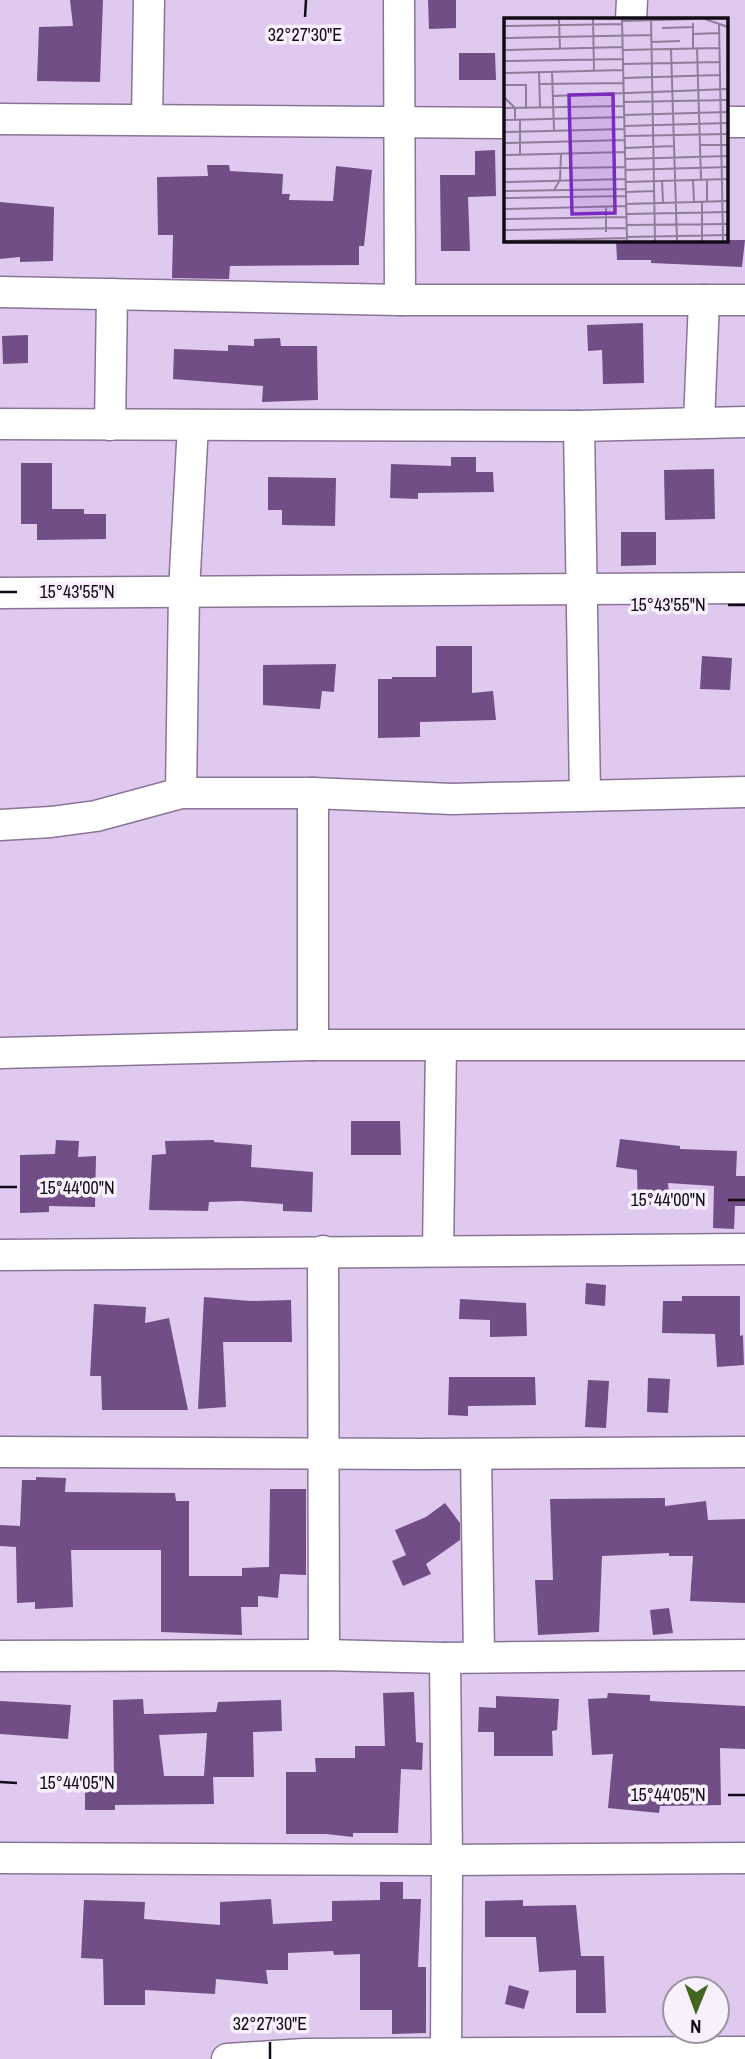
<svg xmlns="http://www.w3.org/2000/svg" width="745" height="2059" viewBox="0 0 745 2059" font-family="'Archivo Narrow',sans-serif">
<rect width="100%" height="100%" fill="#e0c9ee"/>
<g fill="#714e86" fill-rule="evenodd">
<polygon points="70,0 103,0 100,82 37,81 39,27 73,26"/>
<polygon points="428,0 456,0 456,28 429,29"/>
<polygon points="459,53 495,53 496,80 459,80"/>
<polygon points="495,150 496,196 468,197 470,251 441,251 440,175 475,175 475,151"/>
<polygon points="207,165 229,165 230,171 283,174 282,194 290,194 289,200 333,201 336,166 372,170 364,246 359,246 359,265 230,266 229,279 172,278 173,235 158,235 157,177 208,176"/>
<polygon points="0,202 54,207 53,261 20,262 20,257 0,259"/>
<polygon points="616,240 745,240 742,267 651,263 651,260 617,260"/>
<polygon points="643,323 644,383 603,384 602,350 588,351 587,325"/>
<polygon points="28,335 28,363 3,364 2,336"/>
<polygon points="280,338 281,346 317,346 318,400 262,402 263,386 173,379 174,349 228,351 228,345 254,346 254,339"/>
<polygon points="451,457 476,457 476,472 493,472 494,492 418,493 418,499 390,498 391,464 451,466"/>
<polygon points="21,463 52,463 52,509 84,509 84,514 106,514 106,539 37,540 37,524 21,524"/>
<polygon points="714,469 715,519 665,520 664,470"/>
<polygon points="268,477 336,478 335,526 282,525 282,510 268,510"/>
<polygon points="621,532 656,532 656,565 621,566"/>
<polygon points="436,646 472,646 472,693 493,691 496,720 420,722 420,737 378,738 378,679 392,679 392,677 436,677"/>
<polygon points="702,656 732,658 730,690 700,689"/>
<polygon points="336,664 334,692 322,691 320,709 263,705 263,665"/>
<polygon points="351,1121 400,1121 401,1155 351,1155"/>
<polygon points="620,1139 680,1146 680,1149 737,1151 736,1176 745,1176 745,1206 735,1206 734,1229 713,1228 714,1186 668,1183 670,1204 638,1205 637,1170 616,1167"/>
<polygon points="56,1140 79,1141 78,1157 96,1156 95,1207 49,1206 49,1212 20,1213 20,1155 55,1154"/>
<polygon points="214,1140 214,1142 252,1145 251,1167 313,1172 312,1212 283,1211 283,1204 240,1201 209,1202 208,1211 149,1210 152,1155 166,1154 165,1141"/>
<polygon points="586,1283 606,1285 605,1306 585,1304"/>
<polygon points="682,1296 740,1296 740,1336 743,1335 744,1365 717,1367 715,1334 662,1333 663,1301 682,1301"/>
<polygon points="204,1297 250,1301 291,1300 292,1342 223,1342 226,1407 198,1409"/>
<polygon points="460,1299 526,1303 527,1336 490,1337 490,1320 459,1319"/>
<polygon points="94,1304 146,1307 145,1323 169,1318 188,1410 102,1410 101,1376 90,1376"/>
<polygon points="449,1377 535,1377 536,1405 468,1406 468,1416 448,1415"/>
<polygon points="648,1378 670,1379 668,1413 647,1412"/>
<polygon points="588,1380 609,1381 606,1428 585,1427"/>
<polygon points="36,1477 66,1478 65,1492 175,1493 176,1501 189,1501 189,1576 242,1576 242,1568 269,1567 270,1489 306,1489 306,1575 280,1574 278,1598 258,1596 258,1607 241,1607 242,1635 161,1632 161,1550 71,1550 73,1607 35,1609 35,1602 17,1603 16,1547 0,1546 0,1525 20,1526 22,1480 36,1480"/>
<polygon points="665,1498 665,1506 706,1501 708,1520 745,1519 745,1603 690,1601 693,1556 669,1556 669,1553 602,1556 599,1632 538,1635 535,1580 553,1580 550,1499"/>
<polygon points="445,1503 460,1523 460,1540 426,1564 431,1574 403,1586 392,1561 406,1555 395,1530 426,1517"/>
<polygon points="669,1608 673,1633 653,1635 650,1610"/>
<polygon points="414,1692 416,1742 423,1743 422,1770 401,1769 398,1833 353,1833 353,1837 326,1834 286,1834 286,1772 316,1772 315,1758 355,1758 355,1746 385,1746 383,1693"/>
<polygon points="608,1693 650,1695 650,1701 745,1706 745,1749 720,1748 721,1805 660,1806 659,1813 608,1808 613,1754 592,1755 588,1699 607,1698"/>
<polygon points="496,1696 559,1699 557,1730 552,1731 553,1756 494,1756 494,1732 478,1732 479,1707 496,1708"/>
<path d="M143,1699L144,1714L216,1712L218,1702L281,1700L282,1731L253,1732L254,1777H213L214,1804L115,1805V1810H85V1780H114L113,1700ZM207,1733L204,1776H164L159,1735Z"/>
<polygon points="0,1701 71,1705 68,1739 0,1734"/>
<polygon points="380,1882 403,1882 403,1899 421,1899 418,1967 426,1967 426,2033 392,2034 392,2010 360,2010 360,1954 334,1955 333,1951 288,1953 288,1970 266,1970 268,1984 216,1979 215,1994 145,1990 145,2005 104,2005 103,1959 81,1958 84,1900 145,1902 144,1919 220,1925 220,1902 271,1899 273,1924 332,1921 332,1901 380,1900"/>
<polygon points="523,1900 523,1906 576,1905 581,1956 604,1956 606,2013 576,2013 576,1970 539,1972 536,1937 485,1937 485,1901"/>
<polygon points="509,1985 529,1991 524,2009 505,2004"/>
</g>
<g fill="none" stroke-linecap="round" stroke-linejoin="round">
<defs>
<g id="minor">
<polyline points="399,0 400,300"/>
<polyline points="631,19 632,0"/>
<polyline points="0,119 505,123"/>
<polyline points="147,119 149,0"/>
<polyline points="726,122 745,122"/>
<polyline points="0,292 400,300 745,300"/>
<polyline points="699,423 704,300"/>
<polyline points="0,424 579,426 745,422"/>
<polyline points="110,425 112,294"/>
<polyline points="579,426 585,795"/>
<polyline points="0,593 745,588"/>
<polyline points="181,793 184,591 193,425"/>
<polyline points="0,825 51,822 96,816 181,793 313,793 452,799 745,792"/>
<polyline points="313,1045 313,793"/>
<polyline points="0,1053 313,1045 745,1045"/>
<polyline points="323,1251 324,1655"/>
<polyline points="438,1251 441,1046"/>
<polyline points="0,1255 745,1249"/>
<polyline points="0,1452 423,1454 745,1452"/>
<polyline points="476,1454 479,1656"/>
<polyline points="0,1656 324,1655 445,1658 745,1655"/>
<polyline points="445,1658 447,1860 446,2053"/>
<polyline points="0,1858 447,1860 745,1858"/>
<polyline points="227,2059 304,2054 745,2052"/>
</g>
</defs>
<use href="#minor" stroke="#897596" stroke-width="33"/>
<use href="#minor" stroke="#fff" stroke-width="30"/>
</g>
<path fill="none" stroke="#130b18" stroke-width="2.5" d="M305,17L306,0M0,592H17M728,605H745M0,1187H17M728,1200H745M0,1782L17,1783M728,1795H745M270,2059V2042"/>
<g transform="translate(504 18)">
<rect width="224" height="224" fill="#e0c9ee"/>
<path fill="none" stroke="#8e7d98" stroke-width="2" d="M55,1L56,31M89,1L90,53M118,1L123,223M147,1L151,223M201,1L224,9M119,3L189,1M215,5L219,223M0,8L119,6M158,10L190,9M189,16L215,15M0,20L147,17M147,24L176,23M189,30V5M193,30L197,161M167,31L173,223M0,32L119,29M119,32L215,30M0,43L119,41M119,46L215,44M35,54L36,90M48,54L50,112M0,55L120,52M120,60L215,57M35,66L120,65M0,67H22V90M49,78L224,71M0,79L11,90V102M120,84L224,82M0,90L120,88M120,97L224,94M16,101V136M0,102L120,99M121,108L224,105M0,114L121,111M121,118L224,116M0,125L121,122M196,127H224M121,130L170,128M0,137L121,134M121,141L224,138M0,151L121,149M121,152L224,149M203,161V183M158,162L159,184M189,162L190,184M0,164L122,161M122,164L224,161M50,172L56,162L57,136M0,173L122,171M122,174L150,173M0,180L122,178M198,183V223M122,186L224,183M102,188V214M0,191L122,188M122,196L224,194M0,201L122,199M123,207L224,206M0,212L123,210M123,219L224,217M0,223L123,220"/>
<path fill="#7b2cbf" fill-opacity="0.15" stroke="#7b2cbf" stroke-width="3.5" d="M109,76L111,195L68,196L65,77Z"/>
<rect width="224" height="224" fill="none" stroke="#130b18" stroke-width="3.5"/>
</g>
<g font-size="18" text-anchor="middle" fill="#130b18" stroke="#f8f1fd" stroke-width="7" stroke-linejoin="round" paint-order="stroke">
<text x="305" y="41">32°27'30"E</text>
<text x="77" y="598">15°43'55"N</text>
<text x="668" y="611">15°43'55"N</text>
<text x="77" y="1194">15°44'00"N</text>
<text x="668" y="1206">15°44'00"N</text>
<text x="77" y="1789">15°44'05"N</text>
<text x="668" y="1801">15°44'05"N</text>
<text x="270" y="2030">32°27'30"E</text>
</g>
<g transform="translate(696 2010) rotate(181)"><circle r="33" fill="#f8f1fd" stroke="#9c95a1" stroke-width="2"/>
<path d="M0-5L12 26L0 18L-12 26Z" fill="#42661f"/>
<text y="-10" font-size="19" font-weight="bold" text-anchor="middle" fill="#130b18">N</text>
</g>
</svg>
